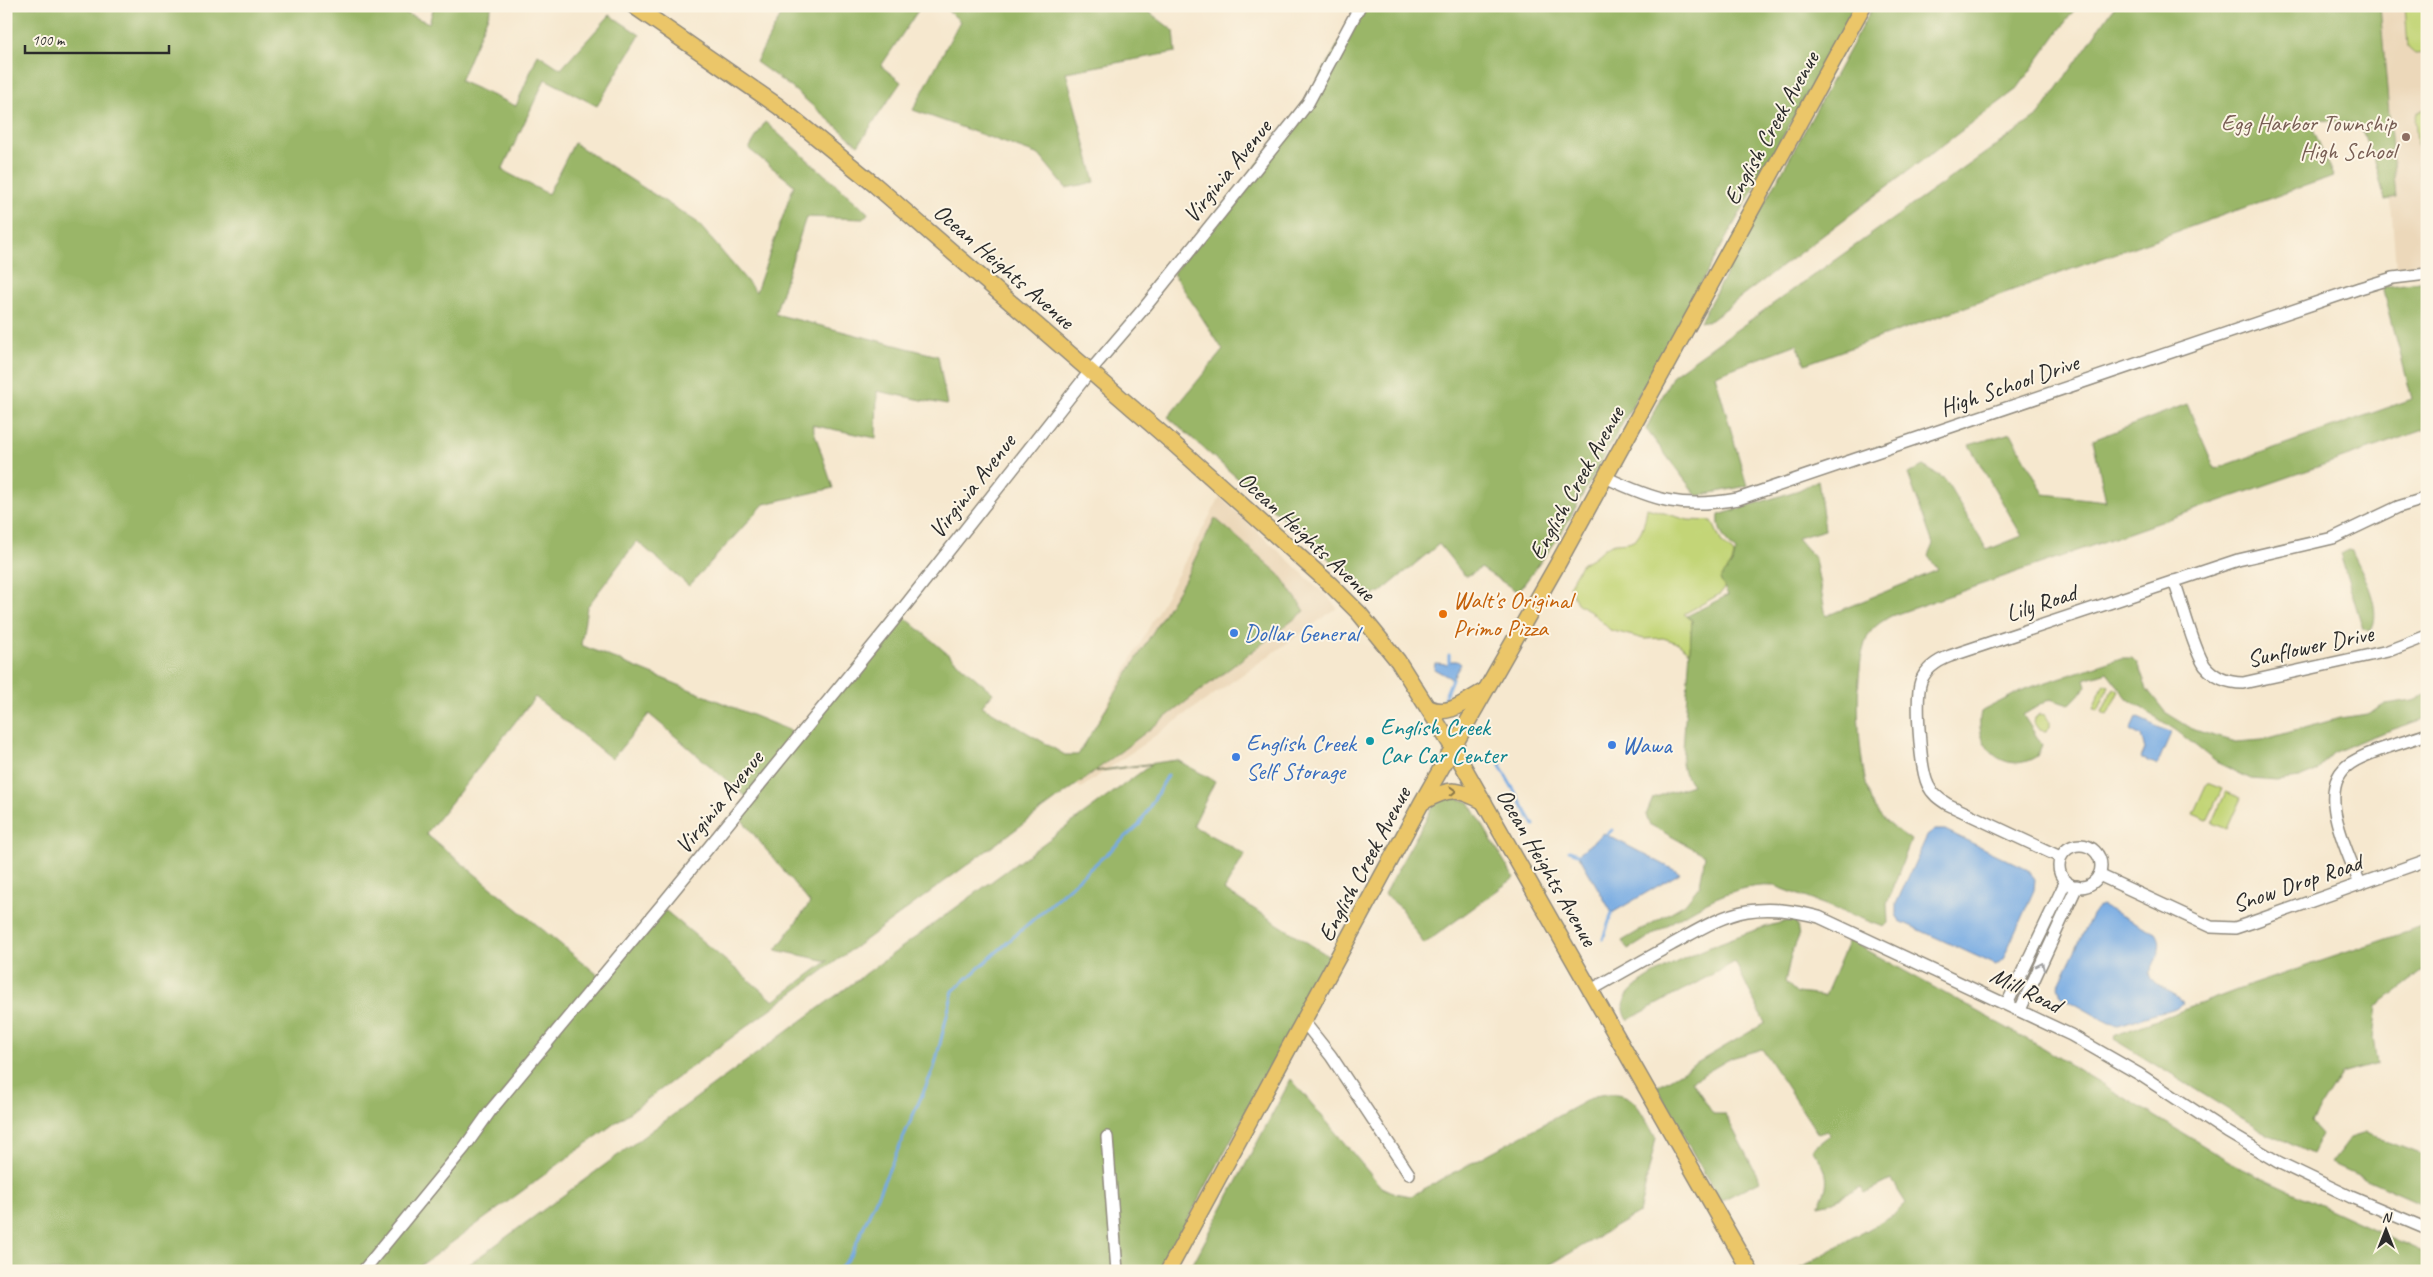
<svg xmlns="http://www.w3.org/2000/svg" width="2433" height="1277" viewBox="0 0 2433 1277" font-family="Caveat,sans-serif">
<rect width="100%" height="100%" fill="#fcf5e5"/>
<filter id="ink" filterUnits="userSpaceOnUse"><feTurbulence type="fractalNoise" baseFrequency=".02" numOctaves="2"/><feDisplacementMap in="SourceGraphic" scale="10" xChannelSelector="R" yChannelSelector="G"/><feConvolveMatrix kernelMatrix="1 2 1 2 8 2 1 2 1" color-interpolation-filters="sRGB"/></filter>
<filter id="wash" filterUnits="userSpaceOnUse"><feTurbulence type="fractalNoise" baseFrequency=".0096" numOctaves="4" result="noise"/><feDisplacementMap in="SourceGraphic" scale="20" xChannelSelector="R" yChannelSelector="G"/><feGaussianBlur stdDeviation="1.12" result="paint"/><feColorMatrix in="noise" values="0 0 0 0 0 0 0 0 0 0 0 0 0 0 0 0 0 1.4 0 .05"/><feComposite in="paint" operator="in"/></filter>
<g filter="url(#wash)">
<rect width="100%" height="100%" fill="#f6e8cf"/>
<g fill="#ecd8ba">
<polygon points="2376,6 2427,6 2427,267 2396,269"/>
<polygon points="1220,497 1328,597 1337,608 1081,788 1068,776"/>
</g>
<g fill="#c3d577" stroke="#778051">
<polygon points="2405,6 2427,6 2427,53 2415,54 2408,48"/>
<polygon points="2424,109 2427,109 2427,259 2415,120 2417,113"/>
<path d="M1647,508L1688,520L1712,521L1722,543L1734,553C1735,564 1724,572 1721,582L1725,587L1720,594L1684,614L1692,620L1690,652L1678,643L1663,638L1644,639L1610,630L1595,615L1577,603L1569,586L1582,563C1594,559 1598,552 1608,546C1614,542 1620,543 1627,542C1642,540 1645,521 1647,508Z"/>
<polygon points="2104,684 2109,686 2098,711 2093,708"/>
<polygon points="2113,688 2119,691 2107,715 2102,712"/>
<polygon points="2039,714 2045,715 2050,722 2050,727 2046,731 2039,730 2034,723 2035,718"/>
<polygon points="2207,783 2222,789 2207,820 2193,814"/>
<polygon points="2226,792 2241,798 2227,829 2212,823"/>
</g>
<g fill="#9ab668" stroke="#62704a" fill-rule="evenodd">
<path d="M6,6H388L429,23L434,6H492L460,81L516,106L538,54L561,69L610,15L640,35L597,106L545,79L502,170L548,194L574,143L697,222L756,292L794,185L749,149L765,122L868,213L864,219L806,217L775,314L938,356L947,405L877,391L876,438L812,425L833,488L764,504L689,586L637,541L587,607L581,645L801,735L900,613L993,693L982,706L1065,755H1078L1184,581L1215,518L1279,574L1305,611L1095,771L1177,760L1215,781L1193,826L1245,854L1224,890L1330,957L1160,1271H460L1152,764L1094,772L413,1271H6ZM535,697L612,759L649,714L749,799L737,814L810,903L776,950L828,961L774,1001L666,911L655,914L603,979L426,834Z"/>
<polygon points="786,6 921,6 881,66 901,82 858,145 791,87 756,62"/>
<polygon points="943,6 1141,6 1174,31 1176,52 1066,72 1095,182 1066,188 1039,155 913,110 960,21"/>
<polygon points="1360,6 1856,6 1559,537 1518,592 1481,568 1467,576 1463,574 1439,544 1381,592 1373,595 1365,593 1336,565 1168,417 1223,350 1173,273 1305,103"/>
<polygon points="1873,6 2077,6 2017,89 1708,322 1700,321"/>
<polygon points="2115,6 2380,6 2396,198 2385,200 2376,165 2359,124 2321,120 2311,124 2333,176 1805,364 1797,344 1715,375 1747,486 1697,496 1646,429 1673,375 2039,115"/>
<polygon points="2427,150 2427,207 2423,160"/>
<path d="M2427,281V378L2423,395L2426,429L1891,616C1881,622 1872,627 1867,638C1852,671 1858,767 1871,801C1879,819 1896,829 1911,840L1887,903L1888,923L1884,927L1775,886C1721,882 1672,924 1628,950L1622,941L1685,904L1700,885L1705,855L1649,824L1646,815L1653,798L1692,785L1684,773L1682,764L1692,620L1687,616L1728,595L1720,579L1732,564L1736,551C1725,541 1717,531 1719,515L1799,490L1818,480L1825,530L1797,538L1815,559L1826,616L1938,570L1928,556L1933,544L1908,474L1923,466L1945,479L1987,550L2022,536L1969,445L2011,433L2044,494L2106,501L2093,440L2187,404L2215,469L2412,399L2383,287Z"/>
<path d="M2348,550L2352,551C2361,570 2385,611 2370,631L2363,629L2340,554Z"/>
<path d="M2121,658H2132L2137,663L2147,689L2165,712L2194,730L2236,742L2262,740L2340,718L2368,714L2386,704L2413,700L2427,694V718L2370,737L2333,753L2316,771L2299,778L2277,781L2251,779L2216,762L2177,731L2128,699L2107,672L2085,679L2087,686L2069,705L2050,699L2023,715L2042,745L2037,756C2005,777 1973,746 1981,712L1984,710L2025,689Z"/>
<polygon points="1450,796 1469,802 1514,878 1424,944 1400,907 1384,894 1431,810 1437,801"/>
<path d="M1796,920L1799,936L1791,955L1785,982L1797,993L1825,996L1849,940L2041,1047L2242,1169L2427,1254V1271H1795L1896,1213L1906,1203L1891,1180L1865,1193L1861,1187L1827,1204L1818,1206C1832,1182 1828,1170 1812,1149L1830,1135L1827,1131L1818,1134L1762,1049L1731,1058L1692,1081L1713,1114H1725L1760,1181L1720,1201L1656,1087L1765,1023L1735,962L1628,1020C1624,1013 1622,1006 1626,998C1638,971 1765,922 1796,920Z"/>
<polygon points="2427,925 2427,968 2377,1006 2373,1038 2377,1064 2341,1074 2311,1122 2322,1134 2312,1154 2263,1131 2115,1040 2116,1035 2248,986"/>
<path d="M1291,1079L1381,1187L1394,1193L1411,1196L1595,1096C1636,1087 1637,1107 1656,1138L1639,1213L1539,1271H1189Z"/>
<polygon points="2366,1133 2427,1157 2427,1206 2331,1163 2350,1138"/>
</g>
<g fill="#76aae3" stroke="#506a87">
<polygon points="1451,661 1457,661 1461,664 1452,679 1434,669 1435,663 1449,664"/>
<polygon points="2136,717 2171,733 2157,765 2141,758 2145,749 2141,736 2130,730"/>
<polygon points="1935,830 1945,830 2028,870 2035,879 2034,890 2003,959 1996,965 1900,921 1896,915 1896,904 1927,836"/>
<polygon points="1604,833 1607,835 1680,873 1612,913 1578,854"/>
<path d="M2102,906L2156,933C2165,945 2155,961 2149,974C2153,991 2176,989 2183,1003L2178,1007L2118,1025L2109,1023L2061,996L2058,986L2092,915L2097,908Z"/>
</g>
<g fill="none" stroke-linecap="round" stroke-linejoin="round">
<g stroke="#76aae3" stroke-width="3">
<polyline points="1449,664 1449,655"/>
<polyline points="1441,706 1452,679"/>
<polyline points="1502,760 1500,766 1534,825"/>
<polyline points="1607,835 1612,830"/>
<polyline points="1569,851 1578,854"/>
<polyline points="1603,939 1612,913"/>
<polyline points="838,1271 852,1253 934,1068 953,991 1139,825 1168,775"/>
</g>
</g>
</g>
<g filter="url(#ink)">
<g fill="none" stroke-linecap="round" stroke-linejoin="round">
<defs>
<g id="minor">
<path d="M1605,477C1656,501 1681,509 1738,499L2360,288L2393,278L2427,274"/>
<path d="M2174,581C2182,602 2194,651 2205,666C2215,678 2229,683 2243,683L2388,651L2427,636"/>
<circle cx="2080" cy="866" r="21"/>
<path d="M2060,857L1947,804C1939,799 1932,794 1928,785C1920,769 1915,697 1921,681C1926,668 1937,661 1950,656L2238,560L2333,538L2398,507L2427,498"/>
<polyline points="2099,875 2211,927 2235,928 2253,922 2427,860"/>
<path d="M2360,884C2348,852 2313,787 2351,763C2371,750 2404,743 2427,734"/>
<path d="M1591,990C1617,975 1644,960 1671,945C1695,932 1719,916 1747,911C1772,907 1795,911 1819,917L2071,1035L2139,1074L2227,1132L2278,1162L2351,1197L2427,1229"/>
<polyline points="2007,1004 2066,881"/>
<polyline points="2020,1010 2077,886"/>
<polyline points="1304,1022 1331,1056 1409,1174"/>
<polyline points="1107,1137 1117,1271"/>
<polyline points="363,1271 464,1148 491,1110 665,901 890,625 1091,370 1145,307 1291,125 1308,103 1360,6"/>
</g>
<g id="major">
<polyline points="634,6 778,106 875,185 1174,444 1331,585 1359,613 1398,661 1453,748 1750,1271"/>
<path d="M1429,708C1449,717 1466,701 1484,691"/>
<path d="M1423,802C1450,787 1457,788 1484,802"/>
<polyline points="1168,1271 1422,802 1557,565 1863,6"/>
</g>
</defs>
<use href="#minor" stroke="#908a7d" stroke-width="14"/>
<use href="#major" stroke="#908a7d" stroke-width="18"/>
<use href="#minor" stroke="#fff" stroke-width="11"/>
<use href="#major" stroke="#ebc669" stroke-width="15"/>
</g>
<defs><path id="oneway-chevron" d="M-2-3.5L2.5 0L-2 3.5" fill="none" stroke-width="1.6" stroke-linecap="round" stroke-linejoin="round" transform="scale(1.25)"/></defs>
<use stroke="#8b784a" href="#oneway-chevron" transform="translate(1453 791) rotate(-2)"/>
<use stroke="#a0a0a0" href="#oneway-chevron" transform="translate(2041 966) rotate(-65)"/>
</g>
<circle fill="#8d6e63" stroke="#fcf5e5" stroke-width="2" cx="2406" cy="137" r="5"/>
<circle fill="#e8710a" stroke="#fcf5e5" stroke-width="2" cx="1443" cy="614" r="5"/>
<g fill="#3f7fe0" stroke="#fcf5e5" stroke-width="2">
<circle cx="1234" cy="633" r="5"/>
<circle cx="1612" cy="745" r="5"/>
<circle cx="1236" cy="757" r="5"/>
</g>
<circle fill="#0f9aa8" stroke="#fcf5e5" stroke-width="2" cx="1370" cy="741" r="5"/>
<g text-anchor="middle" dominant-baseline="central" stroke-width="4" stroke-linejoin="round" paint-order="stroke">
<g font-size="24" fill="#785e54" stroke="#fcf5e5" text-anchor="end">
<text x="2396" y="123">Egg Harbor Township<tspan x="2396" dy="28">High School</tspan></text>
</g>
<g font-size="24" fill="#2b2b2b" stroke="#fcf5e5">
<text transform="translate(1771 128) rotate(-61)">English Creek Avenue</text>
<text transform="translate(1227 171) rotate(-51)">Virginia Avenue</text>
<text transform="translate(1004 266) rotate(41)">Ocean Heights Avenue</text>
<text transform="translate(2009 385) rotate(-19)">High School Drive</text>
<text transform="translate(1576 483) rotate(-61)">English Creek Avenue</text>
<text transform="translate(972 486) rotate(-52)">Virginia Avenue</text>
<text transform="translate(1307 536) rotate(43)">Ocean Heights Avenue</text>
<text transform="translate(2041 603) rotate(-18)">Lily Road</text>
<text transform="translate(2310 646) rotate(-12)">Sunflower Drive</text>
<text transform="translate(719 802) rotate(-51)">Virginia Avenue</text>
<text transform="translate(1364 864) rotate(-62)">English Creek Avenue</text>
<text transform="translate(1547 867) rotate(60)">Ocean Heights Avenue</text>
<text transform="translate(2297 883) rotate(-19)">Snow Drop Road</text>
<text transform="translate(2026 990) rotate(26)">Mill Road</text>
</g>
<g font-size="24" fill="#c56008" stroke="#fcf5e5" text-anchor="start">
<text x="1453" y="600">Walt's Original<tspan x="1453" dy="28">Primo Pizza</tspan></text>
</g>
<g font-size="24" fill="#366cbe" stroke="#fcf5e5" text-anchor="start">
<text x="1244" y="633">Dollar General</text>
<text x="1246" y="743">English Creek<tspan x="1246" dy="28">Self Storage</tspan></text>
<text x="1622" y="745">Wawa</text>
</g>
<g font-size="24" fill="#0d838f" stroke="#fcf5e5" text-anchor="start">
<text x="1380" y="727">English Creek<tspan x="1380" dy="28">Car Car Center</tspan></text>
</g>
</g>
<rect width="2433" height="1277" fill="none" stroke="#fcf5e5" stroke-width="25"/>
<g transform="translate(2386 1230)" stroke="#fcf5e5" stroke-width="4" paint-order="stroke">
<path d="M0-4L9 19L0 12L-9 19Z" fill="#2b2b2b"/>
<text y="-8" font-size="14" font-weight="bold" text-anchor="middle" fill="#2b2b2b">N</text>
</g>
<path d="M25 45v8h144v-8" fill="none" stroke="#2b2b2b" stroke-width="2.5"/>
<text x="32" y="45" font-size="15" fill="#2b2b2b" stroke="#fcf5e5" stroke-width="4" paint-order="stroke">100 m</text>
</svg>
